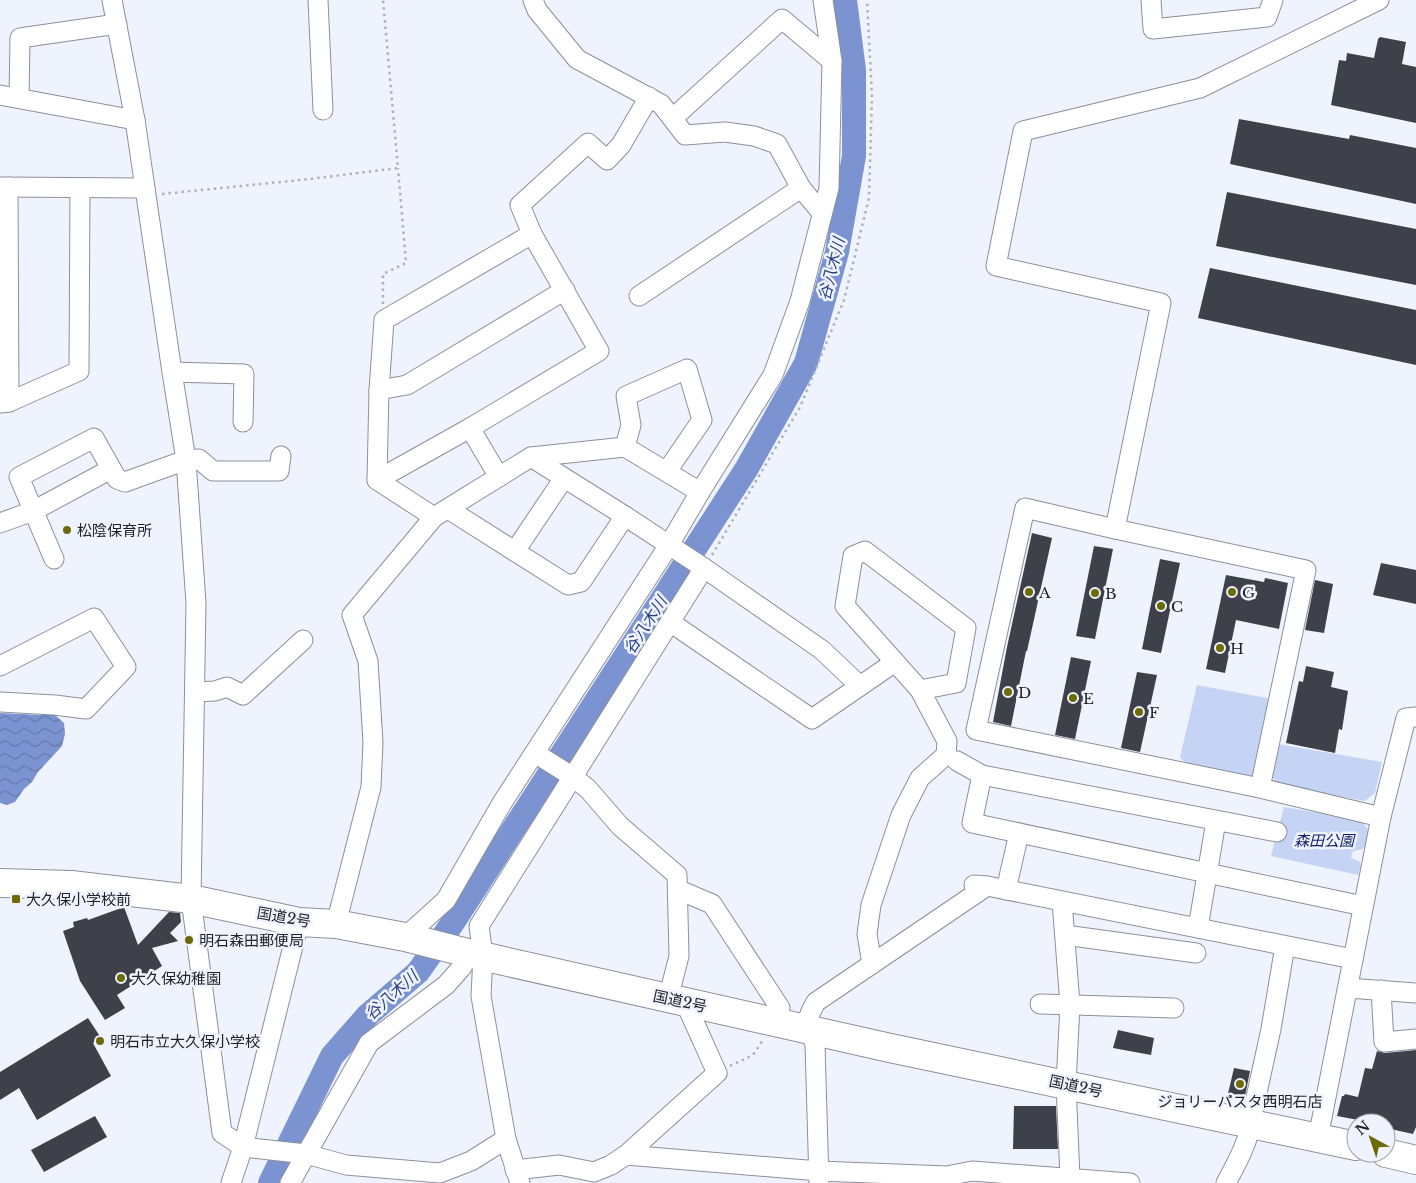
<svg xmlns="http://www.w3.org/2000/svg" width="1416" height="1183" viewBox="0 0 1416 1183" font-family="'Libre Baskerville','Noto Sans JP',serif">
<defs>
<pattern id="water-waves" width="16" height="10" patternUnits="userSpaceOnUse" patternTransform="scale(1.25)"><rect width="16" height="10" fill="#7b93d1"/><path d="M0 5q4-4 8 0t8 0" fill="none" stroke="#6478aa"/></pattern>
</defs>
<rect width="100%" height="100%" fill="#eff3fd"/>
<g fill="#c5d3f5">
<polygon points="1197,685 1267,698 1271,703 1256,773 1249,779 1186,764 1180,757"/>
<polygon points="1278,744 1382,762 1375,793 1365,801 1277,784 1271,774"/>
<path d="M1284,807L1360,820L1369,830C1366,843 1369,850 1353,851L1351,858L1359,861L1361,866L1358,875L1271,856Z"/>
</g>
<polygon fill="url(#water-waves)" points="0,713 41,715 45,713 55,715 64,723 65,734 62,746 38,772 32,782 24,789 15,802 7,805 0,803"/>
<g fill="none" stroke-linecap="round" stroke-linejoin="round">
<polyline stroke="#7b93d1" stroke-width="24" points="270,1183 332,1056 368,1015 418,972 454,921 747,468 806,363 837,252 854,156 854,70 845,0"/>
</g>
<g fill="#3e4149">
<polygon points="1380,37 1406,42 1402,64 1416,67 1416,123 1331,105 1339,60 1346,61 1347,53 1374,58 1378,39"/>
<polygon points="1239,119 1349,139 1350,135 1416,148 1416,204 1230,164"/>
<polygon points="1227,192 1416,229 1416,285 1216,246"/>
<polygon points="1210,268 1416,310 1416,365 1198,318"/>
<polygon points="1032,533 1052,538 1027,651 1026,651 1011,726 993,722 1007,647"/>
<polygon points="1094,546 1113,549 1095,639 1076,636"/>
<polygon points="1160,559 1180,563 1161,653 1142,649"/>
<polygon points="1381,563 1416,570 1416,604 1373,595"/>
<polygon points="1226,575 1264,582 1265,578 1288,583 1279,629 1236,620 1225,673 1206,669"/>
<polygon points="1315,580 1333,584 1324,633 1305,630"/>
<polygon points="1071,657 1091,661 1075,739 1055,735"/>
<polygon points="1306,666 1334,672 1331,687 1348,691 1342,730 1339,729 1335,753 1286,743 1299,681 1303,682"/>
<polygon points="1137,672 1157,675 1140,752 1121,748"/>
<polygon points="124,907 138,945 169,912 180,913 181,922 170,933 178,941 152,948 162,966 117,995 125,1008 105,1020 80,981 63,931 74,927 73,922 87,918 88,920"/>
<polygon points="88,1018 101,1038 93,1043 111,1076 37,1120 19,1088 0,1100 0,1072"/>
<polygon points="1118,1030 1154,1038 1151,1055 1113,1048"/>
<polygon points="1416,1050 1416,1127 1413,1134 1386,1128 1386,1123 1374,1123 1337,1116 1342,1096 1344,1096 1345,1094 1358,1097 1365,1068 1372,1069 1377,1051 1385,1053"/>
<polygon points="1234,1068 1250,1071 1244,1101 1227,1098"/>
<polygon points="1014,1106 1056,1106 1058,1149 1013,1149"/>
<polygon points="95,1116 107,1137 44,1172 31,1150"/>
</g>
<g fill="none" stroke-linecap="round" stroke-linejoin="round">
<defs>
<g id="minor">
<polyline points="112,0 135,120 172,372 186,460 196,603 191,899 222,1133 243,1147 306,1154 346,1165 440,1173 471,1161 506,1139"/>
<polyline points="318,0 323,110"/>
<polyline points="533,0 537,10 577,59 661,104 685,135 725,132 754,136 777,144 801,188 822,213"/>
<polyline points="1151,0 1153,29 1267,17 1273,0"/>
<polyline points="0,95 135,120"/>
<polyline points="19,98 20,38 117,24"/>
<polyline points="673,118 782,19 832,61"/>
<polyline points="0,187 145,188"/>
<polyline points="8,187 9,402"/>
<polyline points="639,296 801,188"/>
<polyline points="172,372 244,374 243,422"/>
<polyline points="379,390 407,385 565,290"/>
<polyline points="0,403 9,402 79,371 80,188"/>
<polyline points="625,447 631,425 626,396 687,369 702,420 667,471"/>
<polyline points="531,457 625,516 704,568 822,650 860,686"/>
<polyline points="499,477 470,428 599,351 532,234"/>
<polyline points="377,480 470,428"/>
<polyline points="448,509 568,585 581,582 625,516"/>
<polyline points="434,517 377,480 379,390 384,320 532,234 520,205 588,143 607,160 621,145 649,97"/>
<polyline points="0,523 33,511 111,469"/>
<polyline points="1115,529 1025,508 976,730 1260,788 1381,817"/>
<polyline points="515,551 564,478"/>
<polyline points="54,559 19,477 94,438 117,479 125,482 186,460 199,459 213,471 279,471 281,456"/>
<polyline points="670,622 812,719 895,662 920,690 947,741 946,755 920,778 901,815 871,905 867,934 872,964"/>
<polyline points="895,662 845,606 853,556 865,551 966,628 956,683 920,690"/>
<polyline points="0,666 94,618 126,667 86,709 55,705 0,702"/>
<polyline points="195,692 215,691 227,687 243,695 303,640"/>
<polyline points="535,753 573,777 588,789 620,826 677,875 679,956 668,999"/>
<polyline points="957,761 982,775 1277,832"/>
<polyline points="982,775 972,823 1363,906"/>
<polyline points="1260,788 1306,570 1115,529 1161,303 996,266 1023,131 1200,88 1379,0"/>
<polyline points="974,885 987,886 1353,959"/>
<polyline points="679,890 712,904 780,1008 775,1022"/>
<polyline points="1006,890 1019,833"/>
<polyline points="1062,901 1070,1005 1066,1084 1070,1178"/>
<polyline points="336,924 371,787 373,743 368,661 352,615 434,517 531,457 625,447 700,492"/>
<polyline points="1198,928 1216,821"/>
<polyline points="1065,935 1196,953"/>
<polyline points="405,937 446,900 502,803 669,545 700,492 773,375 800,301 829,188 832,61 823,0"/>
<polyline points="1348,988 1416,993"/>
<polyline points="1381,990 1384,1042 1416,1039"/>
<polyline points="1040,1004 1174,1008"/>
<polyline points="1318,1138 1381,817 1406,718 1416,717"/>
<polyline points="626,1155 819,1171 947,1176 972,1171 1130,1183"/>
<polyline points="515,1170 559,1165 594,1172 611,1165 626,1155 717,1073 685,1002"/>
<polyline points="231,1183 243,1147 299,922"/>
<polyline points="290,1183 369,1043 446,985 462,967 468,953"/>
<polyline points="520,1183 506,1139 481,996 483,956 479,926 704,568"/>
<path d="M819,1183L815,1044C806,1026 805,1020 816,1002L987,886"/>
<path d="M1226,1183C1238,1161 1251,1137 1253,1111L1271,1029L1285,946"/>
</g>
<g id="highway">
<polyline points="0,883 71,885 191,899 299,922 336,924 405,937 468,953 890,1048 1356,1146"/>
<polyline points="1386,1153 1416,1160"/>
</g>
</defs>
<use href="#minor" stroke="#8c9099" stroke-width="21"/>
<use href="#highway" stroke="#8c9099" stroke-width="30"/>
<g stroke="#aeb1b9" stroke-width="2.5" stroke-dasharray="2.5 4" stroke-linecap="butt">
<polyline points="162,194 310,179 398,168 383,0"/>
<polyline points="383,304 383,274 406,263 398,168"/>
<polyline points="712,555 800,407 844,300 869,198 872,96 867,0"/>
<polyline points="730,1066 753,1055 763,1040"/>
</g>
<use href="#minor" stroke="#fff" stroke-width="19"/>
<use href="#highway" stroke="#fff" stroke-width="28"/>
</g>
<g fill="#6d6b07" stroke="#eff3fd" stroke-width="2">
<circle cx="67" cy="530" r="5"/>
<circle cx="1029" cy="592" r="5"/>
<circle cx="1232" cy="592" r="5"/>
<circle cx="1095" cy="593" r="5"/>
<circle cx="1161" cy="606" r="5"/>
<circle cx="1220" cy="648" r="5"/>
<circle cx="1008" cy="692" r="5"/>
<circle cx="1073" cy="698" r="5"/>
<circle cx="1139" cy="712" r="5"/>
<rect x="11" y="894" width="10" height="10" rx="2.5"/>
<circle cx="189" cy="940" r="5"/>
<circle cx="121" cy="978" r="5"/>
<circle cx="100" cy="1041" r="5"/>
<circle cx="1240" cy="1084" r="5"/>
</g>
<g text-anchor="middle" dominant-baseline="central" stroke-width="5" stroke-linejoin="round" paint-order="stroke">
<g font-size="15" fill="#222327" stroke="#eff3fd" text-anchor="start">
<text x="77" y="530">松陰保育所</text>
<text x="1039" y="592">A</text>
<text x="1242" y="592">G</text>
<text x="1105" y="593">B</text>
<text x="1171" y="606">C</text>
<text x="1230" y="648">H</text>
<text x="1018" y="692">D</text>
<text x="1083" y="698">E</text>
<text x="1149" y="712">F</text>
<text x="26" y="899">大久保小学校前</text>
<text x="199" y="940">明石森田郵便局</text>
<text x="131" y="978">大久保幼稚園</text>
<text x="110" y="1041">明石市立大久保小学校</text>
<text x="1240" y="1101" text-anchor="middle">ジョリーパスタ西明石店</text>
</g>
<g font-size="15" font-style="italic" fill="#12226a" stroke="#eff3fd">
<text x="1324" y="840">森田公園</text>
</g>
<g font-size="15" fill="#222327" stroke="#eff3fd">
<text transform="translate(284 917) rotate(10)">国道2号</text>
<text transform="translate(680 1001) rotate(12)">国道2号</text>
<text transform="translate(1076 1086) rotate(12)">国道2号</text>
</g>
<g font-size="16" font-style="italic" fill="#283e88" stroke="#eff3fd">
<text transform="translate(831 269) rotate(-76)">谷八木川</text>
<text transform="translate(645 625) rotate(-57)">谷八木川</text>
<text transform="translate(391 995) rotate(-42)">谷八木川</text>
</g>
</g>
<g transform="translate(1371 1138) rotate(320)"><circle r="24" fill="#eff3fd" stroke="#9da0a7"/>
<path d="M0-4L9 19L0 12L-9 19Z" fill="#6d6b07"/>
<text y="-8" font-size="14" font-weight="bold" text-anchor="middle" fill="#222327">N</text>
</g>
</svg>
